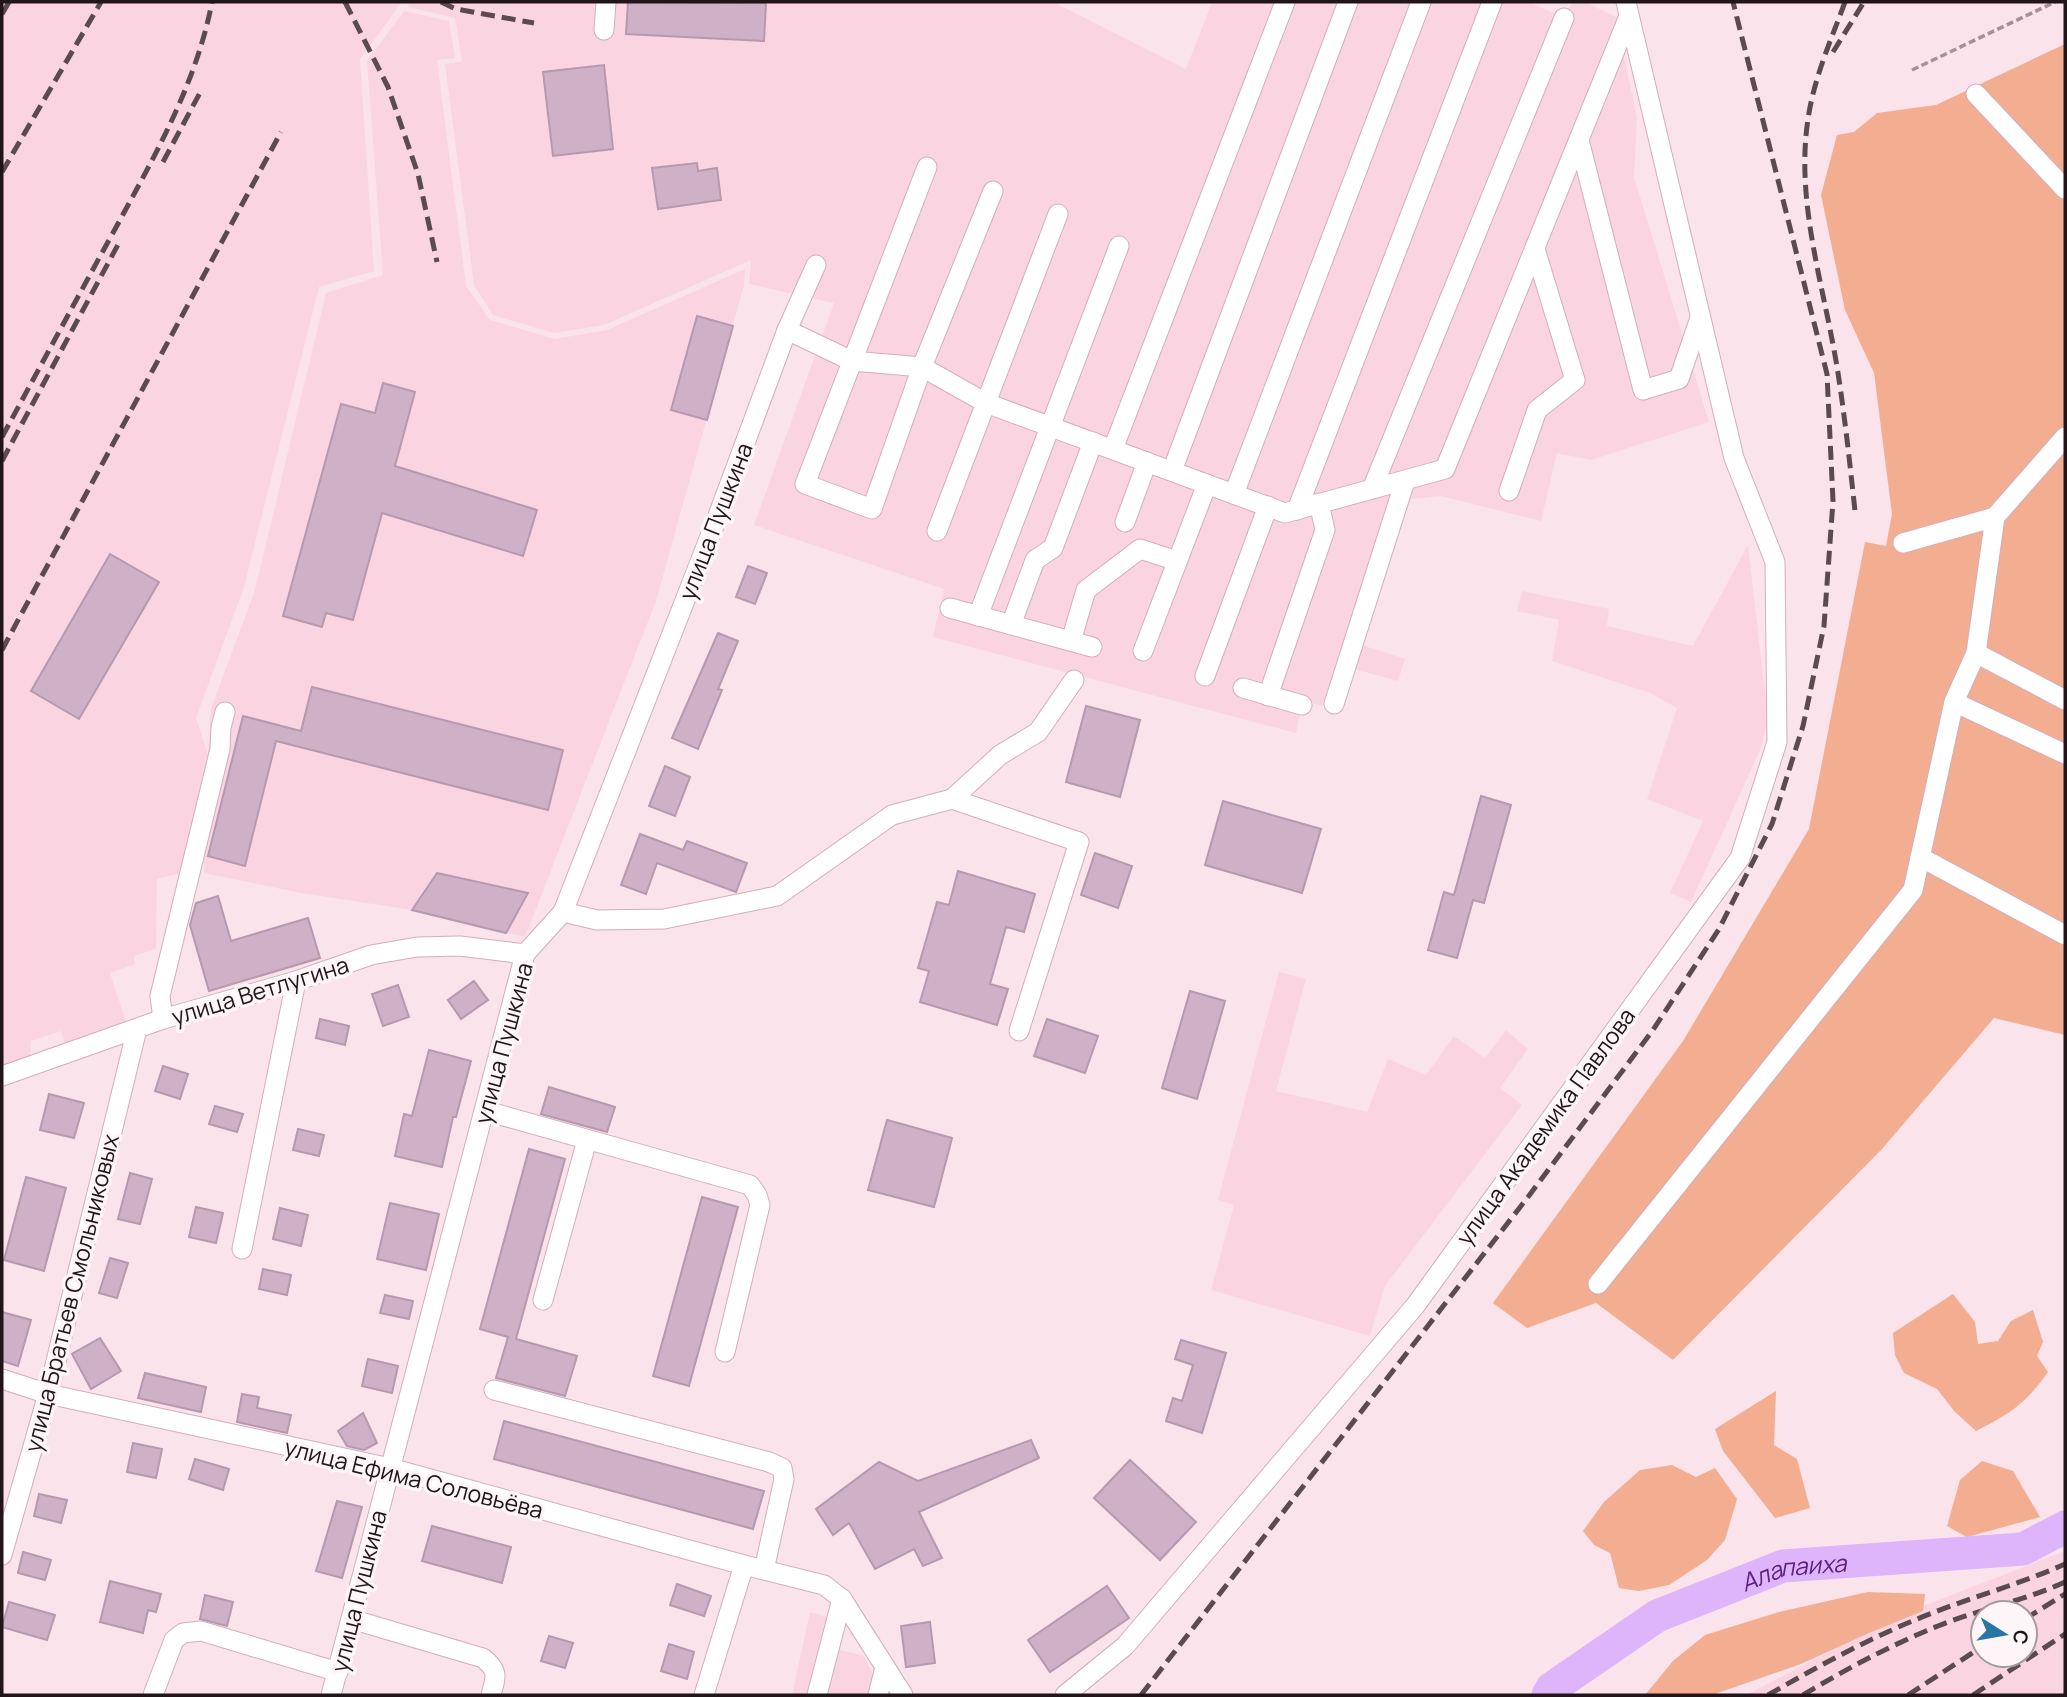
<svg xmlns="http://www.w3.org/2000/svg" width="2067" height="1697" viewBox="0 0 2067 1697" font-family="Manrope,sans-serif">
<rect width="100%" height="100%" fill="#fae3ea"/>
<g fill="#fad5e1" fill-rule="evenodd">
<polygon points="2,2 402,2 360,59 374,271 319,287 244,587 196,718 208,755 211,709 255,590 326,293 383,275 367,61 404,11 449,21 455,58 437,60 466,286 490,320 555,339 607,330 745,269 744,285 656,601 525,937 412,910 301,893 204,873 208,765 182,873 157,879 156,949 134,956 135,964 110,973 126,1022 65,1044 61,1031 31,1041 30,1061 2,1071"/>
<polygon points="409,2 1053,2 1186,69 1212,2 1529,2 1564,18 1572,2 1585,2 1616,17 1637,119 1634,177 1709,422 1591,460 1557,453 1541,521 1441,496 1389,501 1346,640 1405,659 1398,681 1336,664 1322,706 1303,700 1296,733 933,637 944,589 754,525 834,303 749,284 751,260 604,325 554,333 493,315 474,285 445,64 462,62 455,18 408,7"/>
<polygon points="1748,545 1768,718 1761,748 1691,902 1670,893 1703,821 1647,799 1677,708 1650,693 1552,661 1559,620 1517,611 1522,591 1609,609 1607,626 1693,646"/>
<polygon points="1279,972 1306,979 1276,1091 1367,1112 1388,1059 1426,1075 1454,1036 1485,1058 1506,1030 1528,1049 1500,1088 1522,1105 1385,1286 1370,1336 1211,1290 1234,1205 1218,1200"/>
<path d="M2065,1551V1695H1746L1900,1615ZM1983,1613H2025V1655H1983Z"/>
<polygon points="810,1612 830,1618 825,1647 863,1655 884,1695 792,1695"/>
</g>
<g fill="#f3ad91">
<polygon points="2065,44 2065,1035 1994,1018 1882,1149 1673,1360 1596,1303 1527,1328 1493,1303 1683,1041 1809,829 1865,542 1886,546 1892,514 1874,373 1845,310 1821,195 1837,135 1854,132 1877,113 1936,105"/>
<path d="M1953,1294L1975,1322L1978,1344L1998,1341L2011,1321L2033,1310L2043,1342L2037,1356L2048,1372C2025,1404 2011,1413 1976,1431L1955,1412L1937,1389L1904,1373L1895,1355L1893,1333Z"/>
<polygon points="1776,1391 1774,1445 1797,1459 1810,1508 1775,1518 1723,1451 1715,1429"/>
<polygon points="1982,1461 2013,1471 2040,1517 1967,1537 1947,1526 1960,1480"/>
<polygon points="1672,1465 1696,1477 1715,1468 1737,1499 1725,1540 1707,1560 1669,1585 1639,1591 1619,1588 1610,1553 1594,1545 1583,1531 1604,1502 1640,1470"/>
<polygon points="1868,1592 1925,1594 1923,1611 1869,1633 1801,1664 1712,1695 1645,1695 1673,1661 1705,1635 1779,1612"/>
</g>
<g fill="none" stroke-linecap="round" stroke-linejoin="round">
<path stroke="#deb5fa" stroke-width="33" id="s1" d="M1548,1695L1552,1688L1657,1616L1783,1566L2023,1549L2065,1527"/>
</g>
<g fill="#ceb1c7" stroke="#b699af" stroke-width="2">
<polygon points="628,2 766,3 764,41 626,34"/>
<polygon points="604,65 613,149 553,156 543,72"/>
<polygon points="697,163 698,171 717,168 721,200 658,209 652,168"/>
<polygon points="697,316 733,326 707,420 671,410"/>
<polygon points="383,383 415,392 395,466 537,510 523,556 382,513 353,620 326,613 322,627 283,616 341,404 375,413"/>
<polygon points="110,554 159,582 79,719 31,691"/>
<polygon points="748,566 767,573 755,604 736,597"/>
<polygon points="718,633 738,641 718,689 722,690 698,749 672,738"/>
<polygon points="312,687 563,750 548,810 276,741 245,866 208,856 243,716 301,731"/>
<polygon points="1086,706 1140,720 1120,797 1066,782"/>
<polygon points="665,766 690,777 675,816 649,806"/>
<polygon points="1481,796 1511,805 1484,903 1473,900 1457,958 1428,950 1444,892 1454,895"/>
<polygon points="1223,801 1321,829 1302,893 1205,865"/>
<polygon points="640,834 683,850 687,841 747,863 736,892 657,863 646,894 621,885"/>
<polygon points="1095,853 1132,866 1118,908 1081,895"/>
<polygon points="958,871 1035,894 1024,932 1006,927 990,984 1008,989 997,1025 920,1002 929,971 918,968 937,902 949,905"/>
<polygon points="437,873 528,893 506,933 412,910"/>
<polygon points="218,896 231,941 308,918 320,958 209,991 190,925 196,903"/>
<polygon points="474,981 488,1000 461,1019 448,1000"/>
<polygon points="398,985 409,1017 383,1026 372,994"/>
<polygon points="1190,991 1225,1001 1197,1099 1162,1088"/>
<polygon points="320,1019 349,1026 345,1045 316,1038"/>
<polygon points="1047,1019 1098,1036 1085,1073 1034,1056"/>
<polygon points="429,1050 471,1061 456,1117 453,1117 442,1167 395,1156 404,1114 412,1116"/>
<polygon points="163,1066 188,1074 180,1099 155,1091"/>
<polygon points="549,1087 615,1107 607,1132 541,1114"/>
<polygon points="49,1094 84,1103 74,1138 40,1130"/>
<polygon points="215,1106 243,1114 237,1132 209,1124"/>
<polygon points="887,1120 952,1138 934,1207 868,1190"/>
<polygon points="298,1129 324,1135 319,1156 293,1150"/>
<polygon points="529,1149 565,1159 516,1339 577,1356 565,1396 496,1378 508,1337 480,1329"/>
<polygon points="130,1173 152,1179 140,1224 118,1219"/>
<polygon points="26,1177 66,1188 44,1271 4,1260"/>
<polygon points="702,1197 738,1207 689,1386 653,1376"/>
<polygon points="390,1203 439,1214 426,1270 377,1259"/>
<polygon points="196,1207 223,1213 216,1243 189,1237"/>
<polygon points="280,1208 308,1215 301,1246 273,1239"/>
<polygon points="110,1258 128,1263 117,1298 99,1293"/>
<polygon points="263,1269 291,1275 287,1295 259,1289"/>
<polygon points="385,1295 413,1301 409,1319 380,1313"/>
<polygon points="2,1312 31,1320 18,1366 2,1361"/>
<polygon points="100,1338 121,1371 91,1389 72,1354"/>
<polygon points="1181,1340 1226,1353 1202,1433 1166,1421 1173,1398 1182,1401 1193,1365 1175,1359"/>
<polygon points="368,1359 398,1366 392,1393 362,1386"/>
<polygon points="145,1373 206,1387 201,1412 138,1398"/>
<polygon points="242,1394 259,1397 257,1408 291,1415 287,1433 237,1422"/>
<polygon points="363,1413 377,1443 364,1450 347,1446 338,1431"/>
<polygon points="504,1421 764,1491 753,1529 494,1459"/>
<polygon points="1031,1440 1039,1458 919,1512 942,1558 923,1566 914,1549 875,1569 849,1523 833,1535 816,1509 879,1462 918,1481"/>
<polygon points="133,1443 162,1449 156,1478 127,1472"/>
<polygon points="195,1459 229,1469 223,1490 189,1479"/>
<polygon points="1130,1460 1196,1522 1160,1560 1094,1498"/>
<polygon points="39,1494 67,1500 61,1523 34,1516"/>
<polygon points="337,1501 362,1507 342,1578 316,1571"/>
<polygon points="432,1526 511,1547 502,1583 422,1561"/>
<polygon points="23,1552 51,1560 45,1580 18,1573"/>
<polygon points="110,1581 161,1594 156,1612 148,1610 143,1633 100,1622"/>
<polygon points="677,1584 711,1596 704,1616 670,1605"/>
<polygon points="1107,1586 1129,1618 1050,1672 1028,1640"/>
<polygon points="205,1595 233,1602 227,1626 200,1619"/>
<polygon points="9,1602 55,1615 47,1640 2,1627"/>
<polygon points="930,1622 935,1663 906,1667 901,1626"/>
<polygon points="549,1636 573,1643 565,1668 541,1661"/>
<polygon points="669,1644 694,1652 687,1679 661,1671"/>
</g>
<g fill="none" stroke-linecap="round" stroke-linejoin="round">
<defs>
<g id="minor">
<polyline points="604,30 606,2"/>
<polyline points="1976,94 2065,189"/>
<polyline points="1579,140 1643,390 1679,379 1700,318"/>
<polyline points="927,167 805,484 872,509 922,367 993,191"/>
<polyline points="787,330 852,361 922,367 986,403 1285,513 1445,469 1629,16"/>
<polyline points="2065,437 1995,517 1976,653 2065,700"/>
<polyline points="1113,449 1285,2"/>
<polyline points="1172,471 1348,2"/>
<polyline points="1372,489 1564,18"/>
<polyline points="1509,491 1537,410 1575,380 1535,249"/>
<polyline points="1234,494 1421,2"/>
<polyline points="1297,510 1492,2"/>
<polyline points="1125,522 1147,462"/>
<polyline points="937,531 1058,214"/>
<polyline points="1903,543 1995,517"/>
<polyline points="950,608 1092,647"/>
<polyline points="978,616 1119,246"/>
<polyline points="1011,625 1035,560 1053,548 1093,442"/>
<polyline points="1071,641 1086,590 1140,549 1177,561"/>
<polyline points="1143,651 1207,484"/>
<polyline points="1205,676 1268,506"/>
<polyline points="1243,688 1302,705"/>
<polyline points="1268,696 1325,530 1319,503"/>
<polyline points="1954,702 2065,754"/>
<polyline points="1334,704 1405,481"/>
<polyline points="952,799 1000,755 1038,732 1074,680"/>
<polyline points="1920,857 2065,935"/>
<polyline points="563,912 597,920 664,919 777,896 892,815 952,799 1079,842 1019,1031"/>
<polyline points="163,1019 160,996 220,749 221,727 225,712"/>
<polyline points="2,1076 163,1019 296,981 371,955 417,947 460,946 525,954"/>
<polyline points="486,1111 750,1185 757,1195 760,1205 725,1352"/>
<polyline points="242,1249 296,981"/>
<polyline points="1598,1284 1913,890 1954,702 1976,653"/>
<polyline points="543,1300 587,1140"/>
<polyline points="2,1379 48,1394 390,1468 744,1565 824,1585 842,1599 903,1695"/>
<polyline points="494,1390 769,1462 782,1468 784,1479 764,1570"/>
<polyline points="2,1555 48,1394 137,1029"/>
<path d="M351,1619L483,1658C499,1671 496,1676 491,1695"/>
<polyline points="153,1695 174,1640 183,1633 201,1631 338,1672"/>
<polyline points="331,1695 525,954 563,912 716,521 787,330 816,265"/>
<polyline points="704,1695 744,1565"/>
<polyline points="817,1695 842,1599"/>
<polyline points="878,1695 885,1667"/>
<polyline points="1065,1695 1125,1646 1415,1306 1740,858 1777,742 1775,562 1734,458 1626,2"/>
</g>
</defs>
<use href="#minor" stroke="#d3aeba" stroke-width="21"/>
<polyline stroke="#a49197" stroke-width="3.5" stroke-dasharray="7 3.5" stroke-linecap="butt" points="1912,70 2055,2"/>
<use href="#minor" stroke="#fff" stroke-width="19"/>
<g stroke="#5b4b50" stroke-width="5" stroke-dasharray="14 7" stroke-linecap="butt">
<polyline points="345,2 388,87 418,174 437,262"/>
<polyline points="441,2 456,9 534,23"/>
<path d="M1845,2C1831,40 1814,78 1808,119C1795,204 1825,289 1838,373C1845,418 1850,465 1855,511"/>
<polyline points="2,14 9,2"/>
<polyline points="1833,52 1864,2"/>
<polyline points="163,162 202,89"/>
<polyline points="2,172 101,2"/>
<path d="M2,437C39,369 76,300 114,231C154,157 196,85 212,2"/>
<polyline points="2,461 121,239"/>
<polyline points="2,650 281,132"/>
<polyline points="2025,1619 2065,1594"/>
<polyline points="1141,1695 1528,1197 1653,1030 1719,929 1772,824 1803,726 1824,626 1833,501 1827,374 1733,2"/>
<path d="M1768,1695C1822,1664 1877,1634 1935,1612C1978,1595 2023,1583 2065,1564"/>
<path d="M1803,1695C1846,1669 1891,1645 1938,1626C1980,1609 2024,1601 2065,1582"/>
<polyline points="1908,1695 1983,1646"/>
<polyline points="1973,1695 2065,1634"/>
</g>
</g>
<g text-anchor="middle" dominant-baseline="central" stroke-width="7" stroke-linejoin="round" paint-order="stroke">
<g font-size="23" fill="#221519" stroke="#fdf5f7">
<text transform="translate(715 521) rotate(-69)">улица Пушкина</text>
<text transform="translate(260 990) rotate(-17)">улица Ветлугина</text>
<text transform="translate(503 1043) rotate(-75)">улица Пушкина</text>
<text transform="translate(1545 1126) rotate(-54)">улица Академика Павлова</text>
<text transform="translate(71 1293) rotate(-76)">улица Братьев Смольниковых</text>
<text transform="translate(414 1478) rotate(14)">улица Ефима Соловьёва</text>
<text transform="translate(358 1591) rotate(-76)">улица Пушкина</text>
</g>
<g font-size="24" font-style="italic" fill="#601f82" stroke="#fdf5f7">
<text stroke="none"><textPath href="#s1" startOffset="280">Алапаиха</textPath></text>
</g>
</g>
<rect width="2067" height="1697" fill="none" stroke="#221519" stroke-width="7"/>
<g transform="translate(2004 1634) rotate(101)"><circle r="33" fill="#fdf5f7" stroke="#a59b9e" stroke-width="2"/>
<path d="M0-5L12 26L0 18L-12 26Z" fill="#2875a7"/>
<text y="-10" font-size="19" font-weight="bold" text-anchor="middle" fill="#221519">С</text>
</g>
</svg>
